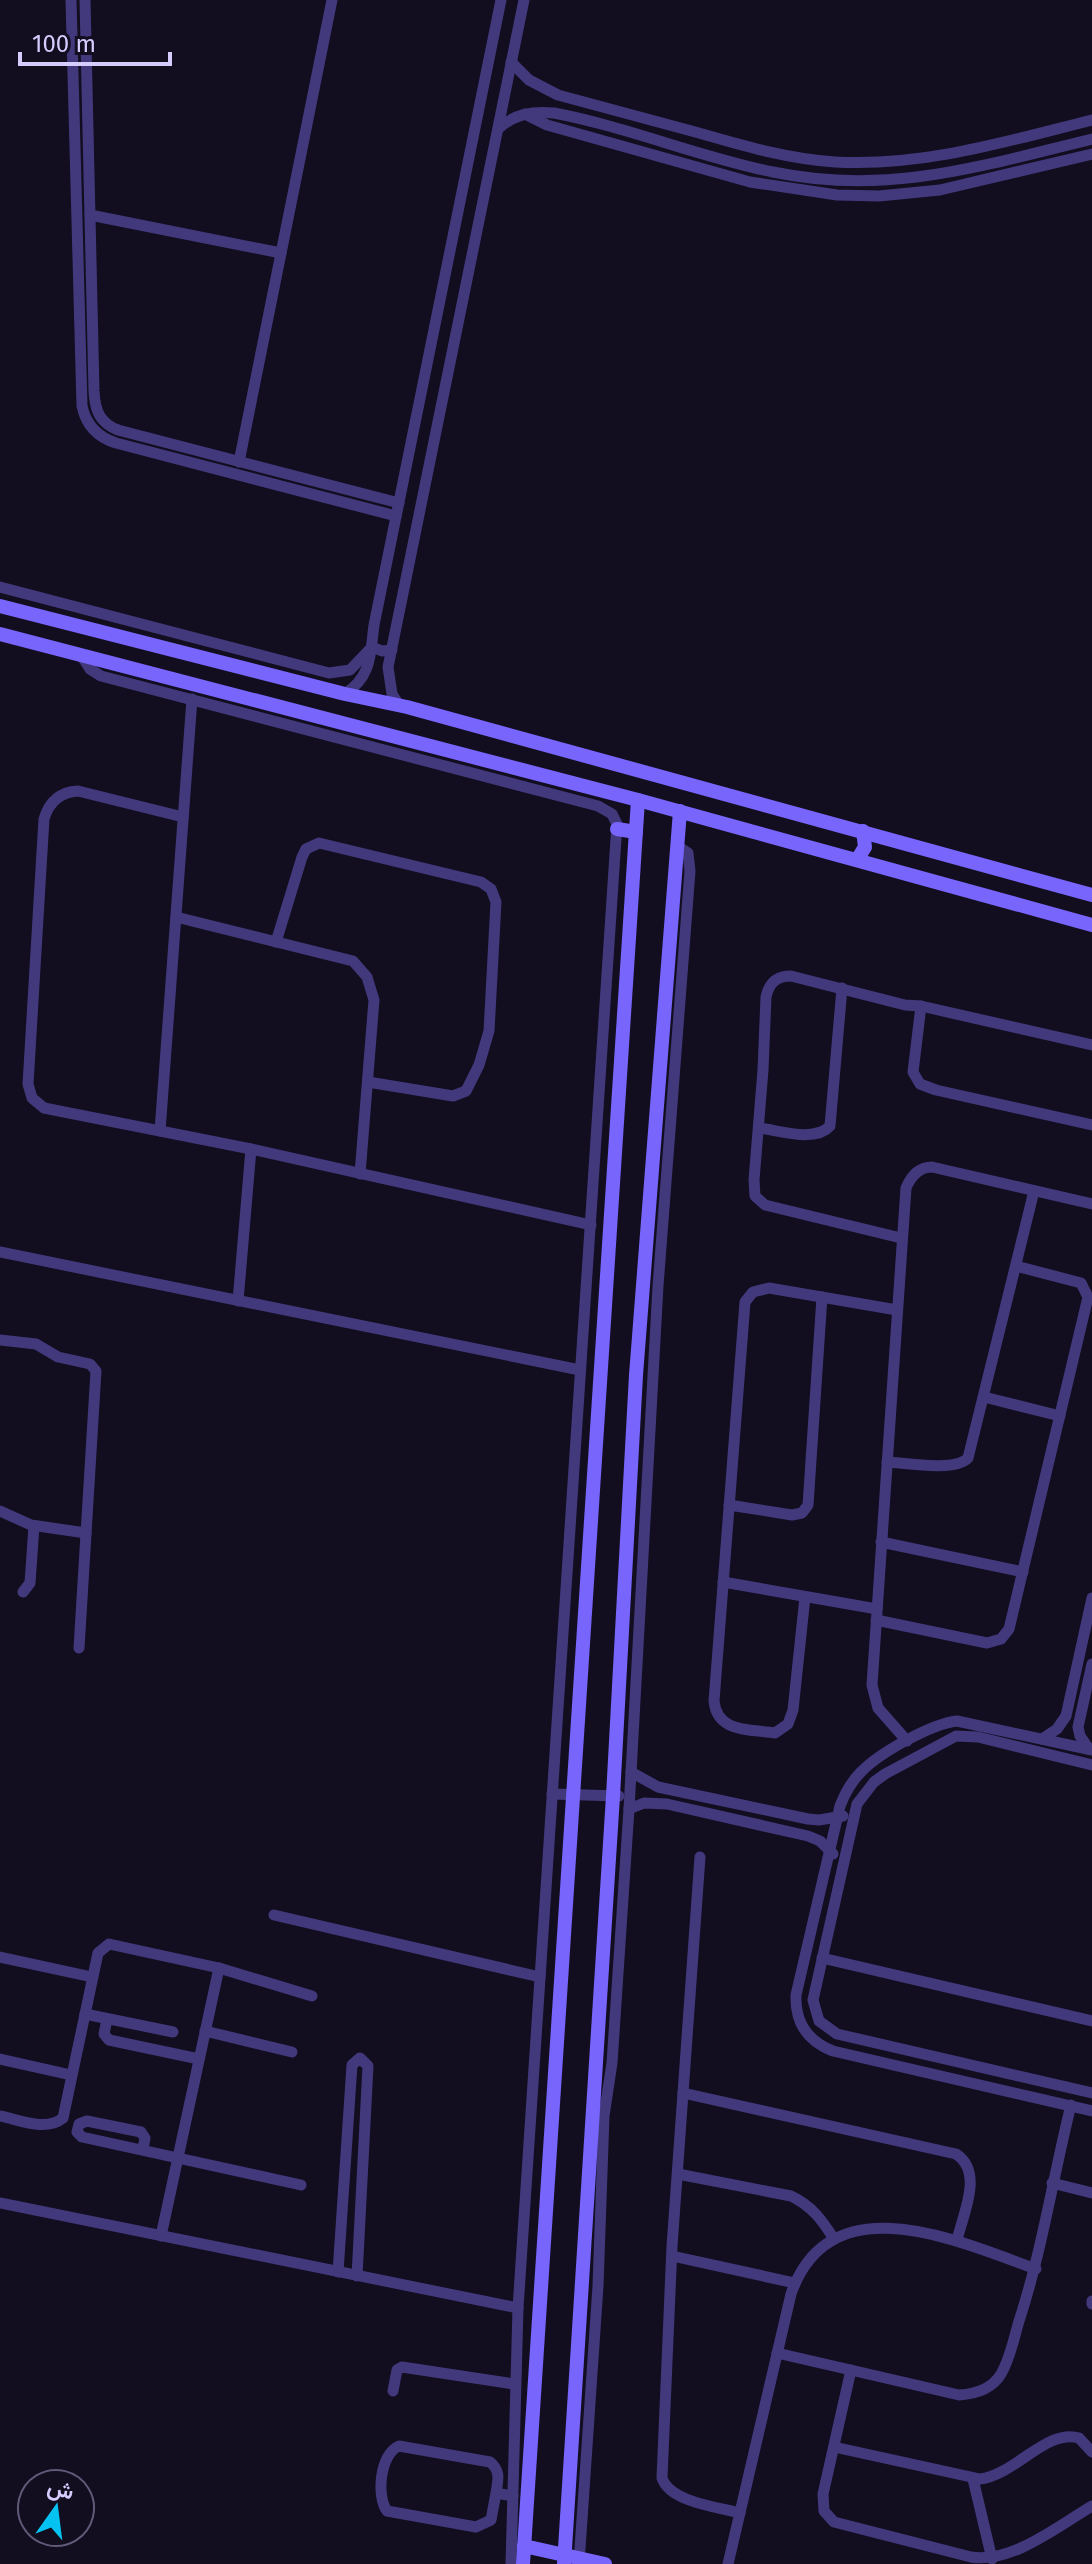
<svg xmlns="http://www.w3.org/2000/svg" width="1092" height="2564" viewBox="0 0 1092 2564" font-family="'Fira Sans',Vazirmatn,sans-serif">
<rect width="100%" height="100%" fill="#120d1f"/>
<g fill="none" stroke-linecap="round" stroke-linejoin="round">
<g stroke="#42397d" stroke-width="11">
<path d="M71,0L82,406C86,425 97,437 116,443L396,516"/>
<path d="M85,0L94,391C95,411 100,423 118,430L399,503"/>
<path d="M511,62L529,80L558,95C605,108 652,120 699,133C744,146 788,159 835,162C923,167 1008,141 1092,120"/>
<polyline points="525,114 547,125 750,182 837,195 879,196 940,190 1092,154"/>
<path d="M498,129C514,114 532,111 554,113C628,127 699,157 773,172C888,196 981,166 1092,139"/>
<polyline points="90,215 281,253"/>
<polyline points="239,462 332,0"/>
<polyline points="0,587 329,673 350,670 372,647 382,651 392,650"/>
<polyline points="81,655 90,669 101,676 598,806 612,814 617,824 518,2308 511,2564"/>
<path d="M345,694C372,676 370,655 374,625L501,0"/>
<polyline points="399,705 392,694 388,667 524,0"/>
<path d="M183,817L78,791C60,792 49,802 44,819L28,1084L32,1098L44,1108L251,1149L591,1225"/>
<polyline points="176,917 353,961 367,977 374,1000 360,1174"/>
<polyline points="276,942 302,857 306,849 319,843 481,882 491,889 496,902 489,1031 479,1065 466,1091 453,1096 368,1082"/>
<polyline points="921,1006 913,1072 920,1084 936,1090 1092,1125"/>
<path d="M759,1128C778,1130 815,1143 830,1126L842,988"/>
<polyline points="160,1131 192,699"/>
<path d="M901,1238L765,1205L755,1196L754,1180L763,1070L766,997C769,983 776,976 791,976L905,1005L921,1006L1092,1045"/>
<polyline points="0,1252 580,1370"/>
<polyline points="238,1301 251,1149"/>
<polyline points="0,1340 36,1344 58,1357 90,1364 96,1371 79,1648"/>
<polyline points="984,1397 1060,1416"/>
<path d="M887,1462C906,1463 955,1472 968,1458L1034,1191"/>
<polyline points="729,1505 792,1515 802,1513 808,1505 822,1297"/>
<polyline points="0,1511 31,1525 86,1533"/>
<polyline points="881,1542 1023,1572"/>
<polyline points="723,1582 877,1609"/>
<polyline points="23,1592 30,1583 34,1526"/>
<path d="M805,1597L793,1710L788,1724L775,1733C750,1729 717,1733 714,1701L745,1302L753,1292L769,1288L897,1310"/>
<polyline points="876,1620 987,1643 1001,1639 1009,1629 1088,1297 1081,1283 1016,1266"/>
<polyline points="1042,1739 1057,1729 1066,1716 1092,1598"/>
<path d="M907,1741L878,1708L872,1685L906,1188C911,1176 919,1167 932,1167L1092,1204"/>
<polyline points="1089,1749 1080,1736 1078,1727 1092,1664"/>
<path d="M1092,1750L957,1721C931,1724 879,1753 861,1772C851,1782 845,1793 840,1806L796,1995C795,2022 807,2041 833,2051L1092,2111"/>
<polyline points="1092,1765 978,1737 956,1736 885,1774 874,1782 857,1804 813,2000 819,2021 837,2034 1092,2093"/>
<polyline points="631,1772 658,1787 808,1819 819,1820 843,1816"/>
<polyline points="552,1794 619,1796"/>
<polyline points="629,1809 644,1803 667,1804 808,1836 820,1841 833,1854"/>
<path d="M700,1857L672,2246L662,2478C670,2502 717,2507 740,2513"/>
<polyline points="274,1915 540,1977"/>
<polyline points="0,1957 92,1977"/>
<polyline points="822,1958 1092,2021"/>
<polyline points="85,2014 173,2032"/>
<polyline points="107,2019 104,2034 109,2040 199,2059"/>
<polyline points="205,2031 292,2052"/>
<polyline points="0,2059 71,2075"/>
<path d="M683,2093L956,2154C984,2172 963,2214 957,2240"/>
<path d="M0,2116C20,2120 46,2132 63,2118L98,1953L109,1944L219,1968L312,1996"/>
<polyline points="143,2149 145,2138 141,2132 87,2121 79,2124 77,2132 82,2137 301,2185"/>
<path d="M678,2174L791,2196C812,2206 822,2220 834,2239"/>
<polyline points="1052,2183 1092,2193"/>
<polyline points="0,2203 518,2308"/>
<polyline points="161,2236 219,1968"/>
<polyline points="672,2256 795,2283"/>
<polyline points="338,2272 352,2065 360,2058 368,2066 357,2276"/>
<polyline points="1092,2301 1092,2304"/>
<path d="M777,2353L959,2395C976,2394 992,2389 1001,2374C1010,2359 1014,2338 1019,2321C1042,2251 1053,2177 1071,2105"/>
<path d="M851,2370L823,2494L824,2511L834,2522L971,2557C1011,2564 1058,2526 1092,2506"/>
<polyline points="393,2391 397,2370 402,2367 514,2384"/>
<path d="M834,2447L980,2479C1015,2475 1047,2428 1079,2438L1092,2452"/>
<polyline points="973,2479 992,2559"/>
<path d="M496,2493C498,2480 501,2471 490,2462L399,2446C380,2454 376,2496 387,2511L476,2527L491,2520L496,2493L513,2496"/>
<polyline points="579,2563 598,2286 604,2116 612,2063 629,1809 658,1286 690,871 688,853 677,846"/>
<path d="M728,2564L791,2294C830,2182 958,2241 1036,2269"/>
</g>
<g stroke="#7765fc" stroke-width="14">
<polyline points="0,606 345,694 407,707 1092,895"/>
<polyline points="0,634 638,800 1092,925"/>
<polyline points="617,829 636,832"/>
<polyline points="857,860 865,847 863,831"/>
<polyline points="524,2546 605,2564"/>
<polyline points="523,2564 638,800"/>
<polyline points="564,2564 613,1796 636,1375 680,811"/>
</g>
</g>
<g transform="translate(56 2508) rotate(14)"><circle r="38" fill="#120d1f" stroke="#605978" stroke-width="2"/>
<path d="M0-6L14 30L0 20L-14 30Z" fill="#05c3f1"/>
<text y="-12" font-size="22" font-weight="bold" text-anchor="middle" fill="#d6ccfe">ش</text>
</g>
<path d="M20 52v12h150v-12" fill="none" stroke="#d6ccfe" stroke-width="4"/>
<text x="32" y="52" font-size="24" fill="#d6ccfe" stroke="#120d1f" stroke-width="6" paint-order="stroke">100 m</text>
</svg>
